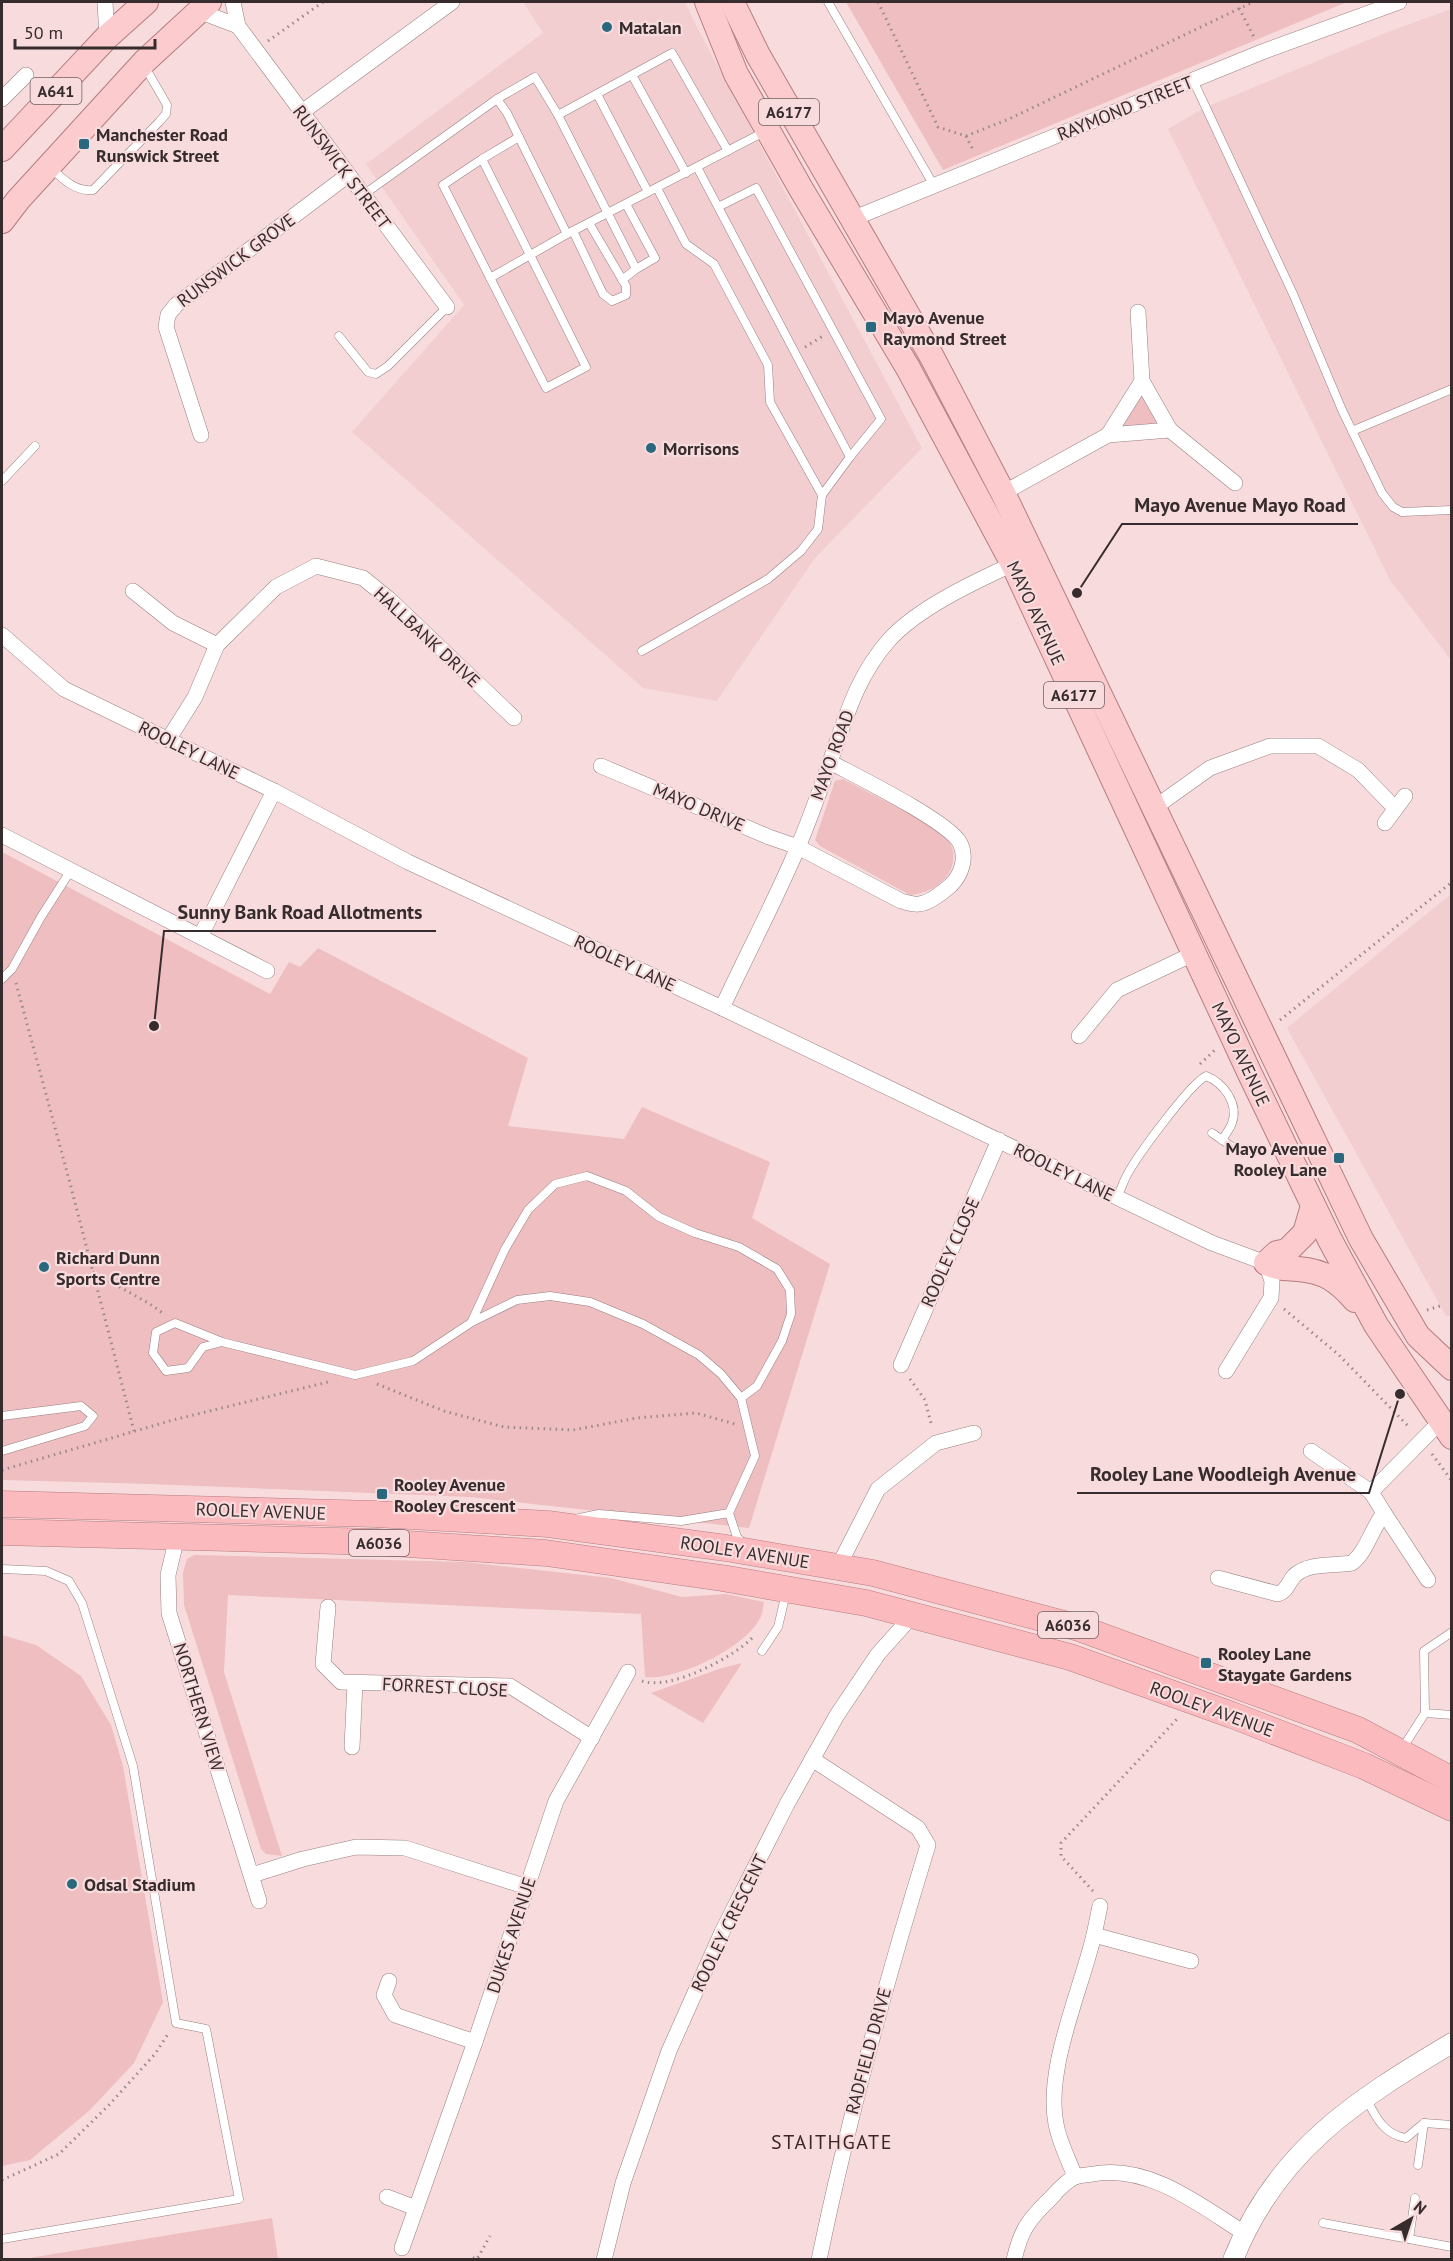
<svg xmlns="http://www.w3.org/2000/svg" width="1453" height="2261" viewBox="0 0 1453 2261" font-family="'PT Sans',sans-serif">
<rect width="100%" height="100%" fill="#f8dcdd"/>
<g fill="#f2ced0">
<polygon points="523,2 685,2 698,29 922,448 815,558 717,701 643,688 352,432 464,305 366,164 543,33"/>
<polygon points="1451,9 1451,660 1390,580 1168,129 1206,107 1385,33"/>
<polygon points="1451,894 1452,1316 1446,1316 1287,1028"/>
</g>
<g fill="#eebec1">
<polygon points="846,2 1347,2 943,170"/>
<polygon points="1141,388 1162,426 1117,429"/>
<path d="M843,779C863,790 884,800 905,811C918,818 934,824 944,835C955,845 956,861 949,873C940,887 927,893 910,895L820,846L815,840L835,781Z"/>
<polygon points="2,852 270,994 289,962 300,967 318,948 528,1058 508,1126 624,1139 642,1107 770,1162 752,1218 830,1264 749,1528 470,1497 151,1484 2,1480"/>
<path d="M194,1555L465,1562L611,1578L682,1597L726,1594L764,1602C763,1606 763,1612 761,1616C748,1647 677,1681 645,1677L641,1614L228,1595L224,1672L282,1856L266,1854L261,1849L184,1605L183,1572L187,1559Z"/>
<polygon points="2,1635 36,1645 81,1676 111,1725 123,1766 163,2002 134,2063 90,2110 30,2160 2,2166"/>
<polygon points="742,1663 703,1723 651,1693 722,1668"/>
<polygon points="272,2218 278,2259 23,2259"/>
</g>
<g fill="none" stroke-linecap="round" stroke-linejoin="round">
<defs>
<g id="service">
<polyline points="828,2 933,184"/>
<polyline points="632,75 686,173"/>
<polyline points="1193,80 1294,296 1342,410 1382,493 1393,507 1402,512 1452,510"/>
<polyline points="597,94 648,192"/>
<polyline points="497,99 535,77 558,115 672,53 728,151"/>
<polyline points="558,115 636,269 622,280"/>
<polygon points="482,159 586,367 546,388 443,185"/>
<polyline points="482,159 519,137"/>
<path d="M697,167C748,264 799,360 850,457L881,419L756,188L718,207"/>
<path d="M51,168C63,179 75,192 93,190L159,122L166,114L167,105L145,67"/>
<polyline points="363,195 497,99 507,113 567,234 764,132"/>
<polyline points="626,204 655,258 636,269"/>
<polyline points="573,231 603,294 612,301 626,295 626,286 589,223"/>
<polyline points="490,278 567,234"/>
<polyline points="339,336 368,372 376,374 388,366 447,307"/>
<polyline points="1352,431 1452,389"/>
<polyline points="2,481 35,446"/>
<polyline points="822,495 850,457"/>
<polyline points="642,651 768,579 801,551 818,529 822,495 770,402 768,365 714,264 686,244 657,188"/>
<polyline points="2,979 12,969 41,917 71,870"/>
<polyline points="1212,1133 1231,1146"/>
<path d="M1117,1197C1121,1190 1123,1182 1127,1175C1137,1156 1189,1085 1206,1076C1224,1083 1239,1104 1232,1123C1230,1129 1225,1135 1222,1140"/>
<polyline points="472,1321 505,1249 528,1210 555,1184 587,1176 626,1191 659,1217 695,1233 739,1247 777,1269 790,1290 791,1314 782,1341 757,1386 741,1398"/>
<polyline points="222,1342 203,1347 188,1368 166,1371 153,1353 156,1332 175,1323 222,1342 355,1375 413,1361 472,1322 517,1300 550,1296 590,1302 643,1324 699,1355 721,1374 741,1398 755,1456 729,1513 737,1537 743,1543"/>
<polyline points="2,1416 81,1406 93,1416 85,1426 2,1451"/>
<polyline points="579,1518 599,1514 681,1521 729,1513"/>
<polyline points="2,1569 46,1571 69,1581 82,1603 133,1766 176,2023 206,2029 239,2199 2,2239"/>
<polyline points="1452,1632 1424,1651 1425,1713 1452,1715"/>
<polyline points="762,1651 778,1627 786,1593"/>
<polyline points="1402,1749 1425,1713"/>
<path d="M1366,2098C1375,2116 1384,2135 1406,2138L1424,2123L1452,2125"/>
<polyline points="1418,2165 1424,2123"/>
<polyline points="1323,2223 1452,2247"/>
<polyline points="1409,2239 1415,2198"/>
</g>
<g id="minor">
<polyline points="105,2 107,37"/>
<polyline points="233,2 238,26 447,307"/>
<polyline points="196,13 209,15 238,26"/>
<polyline points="2,99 26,75"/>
<polyline points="302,112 452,2"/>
<polyline points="852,219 1262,52 1399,2"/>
<polyline points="1142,381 1170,430"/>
<polyline points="201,435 166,327 168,315 176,305 348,175"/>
<polyline points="1108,435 1170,430 1235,483"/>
<polyline points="1003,493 1108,435 1142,381 1138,312"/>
<polyline points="133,591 173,623 217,645"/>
<polyline points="2,635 64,689 274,791 408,862 722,1008 1212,1243 1266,1263 1272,1281 1271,1298 1226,1371"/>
<polyline points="168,740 195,697 217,645 276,587 316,566 363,578 389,599 514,718"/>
<path d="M601,766L769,837L798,847L901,901C906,902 914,905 919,904C930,903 943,892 951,885C962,874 967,857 960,843C948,821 856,776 830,762"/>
<polyline points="1154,808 1210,768 1270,746 1318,746 1358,770 1395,808"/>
<polyline points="1385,823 1405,796"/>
<polyline points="2,835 267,971"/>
<polyline points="201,935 274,791"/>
<path d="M722,1008C747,954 775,901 798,847C810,819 820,790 830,762C846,717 857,676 889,640C918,608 974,582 1013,564"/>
<polyline points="1079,1036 1117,990 1195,953"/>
<polyline points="901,1365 999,1140"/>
<polyline points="1311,1451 1371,1492"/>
<polyline points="1384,1513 1428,1580"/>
<polyline points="177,1537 168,1575 169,1613 259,1901"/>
<polyline points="838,1567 878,1489 936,1443 974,1433"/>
<path d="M1218,1578L1278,1594C1287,1591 1288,1583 1294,1576C1308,1562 1334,1566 1352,1563C1367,1551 1372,1528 1384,1513L1371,1492L1441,1421"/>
<polyline points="328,1607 323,1664 341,1682 510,1686 592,1738"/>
<polyline points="352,1747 355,1683"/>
<path d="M812,1759L918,1828L928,1845C886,1982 848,2119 819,2260"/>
<polyline points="252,1875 303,1859 356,1847 405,1848 527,1887"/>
<polyline points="1100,1906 1094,1935 1191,1961"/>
<polyline points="389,1981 384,1995 395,2015 475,2042"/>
<path d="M1075,2177C1069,2160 1059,2142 1056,2124C1045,2069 1081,1990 1094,1935"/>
<polyline points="387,2197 416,2208"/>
<polyline points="402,2248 475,2042 556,1801 628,1672"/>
<polyline points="604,2260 623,2183 669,2051 722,1932 787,1804 837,1715 878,1654 913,1615"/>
<path d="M1014,2260C1021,2229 1029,2219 1051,2198C1057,2191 1066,2181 1075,2177C1080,2175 1088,2175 1093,2174C1149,2164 1200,2205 1244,2233"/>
</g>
<path id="tertiary" d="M1233,2260C1276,2151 1356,2100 1452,2043"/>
<g id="primary">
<polyline points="707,2 736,74 801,189 908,368 1013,564 1250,1074 1330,1240 1376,1325 1452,1437"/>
<polyline points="732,2 758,55 932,357 1003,493 1361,1239 1418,1336 1452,1368"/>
<polyline points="2,149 107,37 146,2"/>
<polyline points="2,221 18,200 145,61 209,2"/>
<path d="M1313,1206L1305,1233L1287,1251L1277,1253L1266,1263C1280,1269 1284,1268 1298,1269C1325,1271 1338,1281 1355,1300"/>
</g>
<g id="trunk">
<polyline points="2,1504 375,1514 548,1524 726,1548 873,1573 1079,1628 1358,1730 1452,1780"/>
<polyline points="2,1532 377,1542 546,1553 722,1578 866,1603 1070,1657 1232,1715 1364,1766 1452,1808"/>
</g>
</defs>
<use href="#service" stroke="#987f80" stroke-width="9"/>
<use href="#minor" stroke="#987f80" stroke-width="16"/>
<use href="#tertiary" stroke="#987f80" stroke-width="21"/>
<use href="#primary" stroke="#b57d81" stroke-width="26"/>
<use href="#trunk" stroke="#b57d81" stroke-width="27"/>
<g stroke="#9c898a" stroke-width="3" stroke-dasharray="1.5 4.5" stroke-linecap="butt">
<polyline points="878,2 938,127 966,136 1009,119 1253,2"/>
<polyline points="1239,8 1254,37"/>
<polyline points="268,41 323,2"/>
<polyline points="966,136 974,152"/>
<polyline points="805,347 823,336"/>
<polyline points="16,983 71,1187 134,1431"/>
<polyline points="1280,1020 1452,882"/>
<polyline points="1200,1064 1215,1050"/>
<polyline points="93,1272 150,1304 164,1314"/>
<polyline points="1284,1309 1339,1355 1410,1428"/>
<polyline points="1427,1310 1440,1306"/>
<polyline points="910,1379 925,1400 932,1427"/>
<polyline points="377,1384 444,1411 504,1427 573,1430 637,1418 696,1413 735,1424"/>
<polyline points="1432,1454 1452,1481"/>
<polyline points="2,1470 173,1420 328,1382"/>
<path d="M642,1681C670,1691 735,1657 754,1636"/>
<polyline points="1093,1891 1061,1856 1061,1843 1177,1719"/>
<polyline points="2,2180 59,2154 109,2105 155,2054 168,2034"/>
<polyline points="469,2260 470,2257 477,2259 490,2236"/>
</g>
<use href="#service" stroke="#fff" stroke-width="8"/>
<use href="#minor" stroke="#fff" stroke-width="15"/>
<use href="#tertiary" stroke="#fff" stroke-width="20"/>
<use href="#primary" stroke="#fbcbce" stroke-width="24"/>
<use href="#trunk" stroke="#fababe" stroke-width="26"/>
</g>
<g fill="#2a687e" stroke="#f8dcdd" stroke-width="2">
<circle cx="607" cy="27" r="6"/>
<rect x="78" y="138" width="12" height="12" rx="3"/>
<rect x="865" y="321" width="12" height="12" rx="3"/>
<circle cx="651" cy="448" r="6"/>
<rect x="1333" y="1152" width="12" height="12" rx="3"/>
<circle cx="44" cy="1267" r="6"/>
<rect x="376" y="1488" width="12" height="12" rx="3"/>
<rect x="1200" y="1657" width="12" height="12" rx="3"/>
<circle cx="72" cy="1884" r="6"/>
</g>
<g text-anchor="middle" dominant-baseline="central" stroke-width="4.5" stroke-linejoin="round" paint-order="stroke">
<g fill="#f8dcdd" stroke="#716162" stroke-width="1.5">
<rect x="30.5" y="78" width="51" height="26" rx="4.5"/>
<rect x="759" y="99" width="60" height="26" rx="4.5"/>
<rect x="1044" y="682" width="60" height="26" rx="4.5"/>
<rect x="349" y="1530" width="60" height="26" rx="4.5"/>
<rect x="1038" y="1612" width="60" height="26" rx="4.5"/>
</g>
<g font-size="16" font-weight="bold" fill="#372c2d">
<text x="56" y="91">A641</text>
<text x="789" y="112">A6177</text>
<text x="1074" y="695">A6177</text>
<text x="379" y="1543">A6036</text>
<text x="1068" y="1625">A6036</text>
</g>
<g font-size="18" font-weight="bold" fill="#372c2d" stroke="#f8dcdd" text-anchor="start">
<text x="619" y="27">Matalan</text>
<text x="96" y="134">Manchester Road<tspan x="96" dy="21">Runswick Street</tspan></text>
<text x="883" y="317">Mayo Avenue<tspan x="883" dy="21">Raymond Street</tspan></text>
<text x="663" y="448">Morrisons</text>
<text x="1327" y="1148" text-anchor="end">Mayo Avenue<tspan x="1327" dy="21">Rooley Lane</tspan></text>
<text x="56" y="1257">Richard Dunn<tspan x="56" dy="21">Sports Centre</tspan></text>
<text x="394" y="1484">Rooley Avenue<tspan x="394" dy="21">Rooley Crescent</tspan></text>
<text x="1218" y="1653">Rooley Lane<tspan x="1218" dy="21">Staygate Gardens</tspan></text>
<text x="84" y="1884">Odsal Stadium</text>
</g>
<g font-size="18" fill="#372c2d" stroke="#f8dcdd">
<text transform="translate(1125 108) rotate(-22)">RAYMOND STREET</text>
<text transform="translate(342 167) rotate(53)">RUNSWICK STREET</text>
<text transform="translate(236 260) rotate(-37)">RUNSWICK GROVE</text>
<text transform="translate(1036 613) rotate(65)">MAYO AVENUE</text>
<text transform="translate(427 637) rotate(43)">HALLBANK DRIVE</text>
<text transform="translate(189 750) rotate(26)">ROOLEY LANE</text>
<text transform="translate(832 755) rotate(-70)">MAYO ROAD</text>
<text transform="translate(699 807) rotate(23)">MAYO DRIVE</text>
<text transform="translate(625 963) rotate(25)">ROOLEY LANE</text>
<text transform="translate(1241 1054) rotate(65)">MAYO AVENUE</text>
<text transform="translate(1064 1172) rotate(26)">ROOLEY LANE</text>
<text transform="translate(950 1252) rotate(-66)">ROOLEY CLOSE</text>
<text transform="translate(261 1511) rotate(2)">ROOLEY AVENUE</text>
<text transform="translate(745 1552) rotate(9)">ROOLEY AVENUE</text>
<text transform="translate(445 1687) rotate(3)">FORREST CLOSE</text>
<text transform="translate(199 1707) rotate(73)">NORTHERN VIEW</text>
<text transform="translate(1212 1709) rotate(20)">ROOLEY AVENUE</text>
<text transform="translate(729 1923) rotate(-64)">ROOLEY CRESCENT</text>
<text transform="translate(511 1935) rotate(-72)">DUKES AVENUE</text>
<text transform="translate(868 2051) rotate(-75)">RADFIELD DRIVE</text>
</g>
<g font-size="20" letter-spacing="1.5" fill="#3c2728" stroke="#f8dcdd">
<text x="832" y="2142">STAITHGATE</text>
</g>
</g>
<path fill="none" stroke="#372c2d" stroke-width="2" d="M1077 593L1122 524H1358M154 1026L164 931H436M1400 1394L1369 1493H1077"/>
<g fill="#372c2d" stroke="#f8dcdd" stroke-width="2">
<circle cx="1077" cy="593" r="6"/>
<circle cx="154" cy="1026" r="6"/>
<circle cx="1400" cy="1394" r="6"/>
</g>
<g font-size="20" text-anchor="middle" font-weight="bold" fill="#372c2d" stroke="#f8dcdd" stroke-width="4.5" stroke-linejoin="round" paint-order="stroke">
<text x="1240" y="512">Mayo Avenue Mayo Road</text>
<text x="300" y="919">Sunny Bank Road Allotments</text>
<text x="1223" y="1481">Rooley Lane Woodleigh Avenue</text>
</g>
<rect width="1453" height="2261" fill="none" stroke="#372c2d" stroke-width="6"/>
<g transform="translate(1411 2219) rotate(39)" stroke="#f8dcdd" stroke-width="4.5" paint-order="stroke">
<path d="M0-4.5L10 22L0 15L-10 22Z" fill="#372c2d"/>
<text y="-9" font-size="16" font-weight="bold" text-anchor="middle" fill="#372c2d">N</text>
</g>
<path d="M15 39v9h140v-9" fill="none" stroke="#372c2d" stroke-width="3"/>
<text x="24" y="39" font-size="18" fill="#372c2d" stroke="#f8dcdd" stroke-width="4.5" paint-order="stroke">50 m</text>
</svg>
